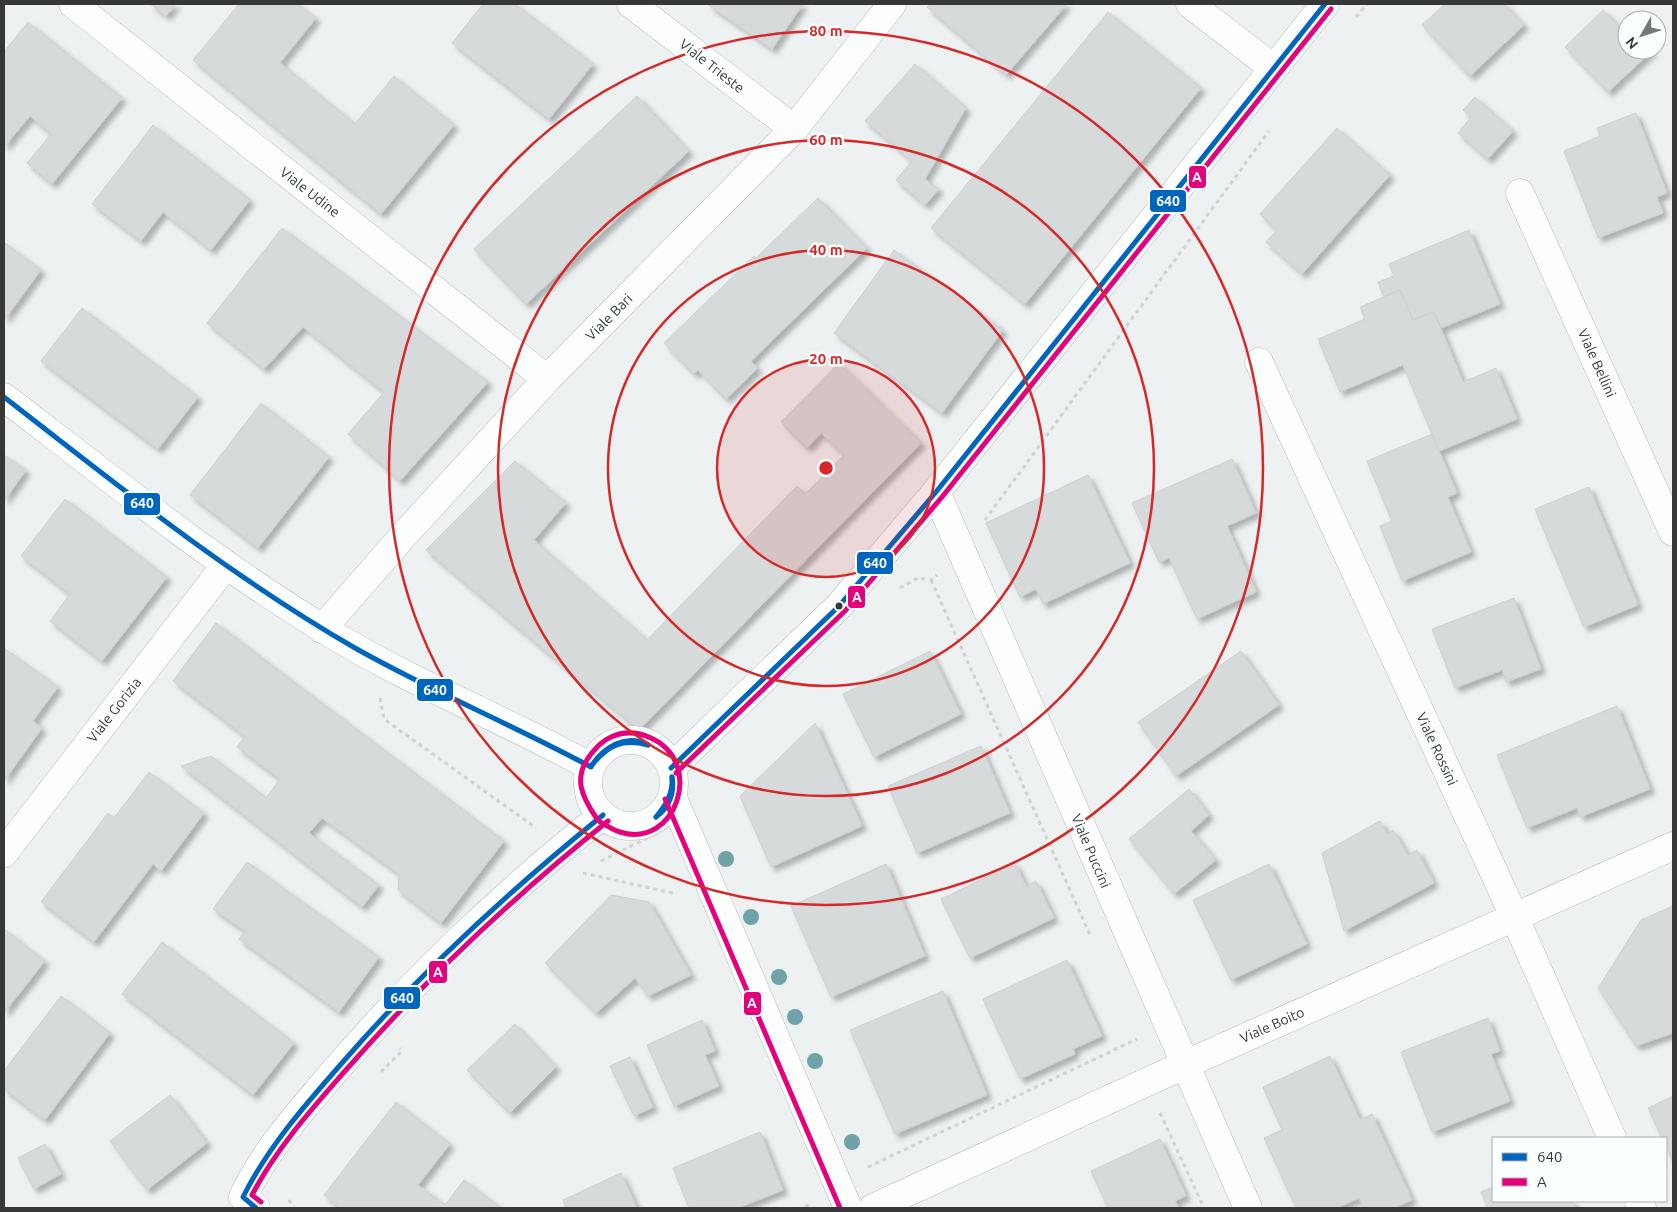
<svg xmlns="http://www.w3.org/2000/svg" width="1677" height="1212" viewBox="0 0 1677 1212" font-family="Ubuntu,sans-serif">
<defs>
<filter id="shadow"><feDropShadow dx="4.5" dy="4.5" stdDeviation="2.5" flood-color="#0004"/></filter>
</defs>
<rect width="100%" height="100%" fill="#edf1f1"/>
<g fill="#d7dadb" stroke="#cdcfd0" filter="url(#shadow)">
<polygon points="150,4 176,4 166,16"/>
<polygon points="239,4 298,4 316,18 280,63 355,124 394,76 454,125 381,214 193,60"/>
<polygon points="483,4 515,4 593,64 549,119 452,43"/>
<polygon points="707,4 803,4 772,49"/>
<polygon points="930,4 1067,4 1006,75 927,7"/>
<polygon points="1445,4 1504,4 1524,25 1470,76 1422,25"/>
<polygon points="1603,10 1624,32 1627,28 1627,50 1653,50 1608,92 1565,47"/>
<polygon points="1108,12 1201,88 1025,304 931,228"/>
<polygon points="28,22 122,98 52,184 27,163 51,134 30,116 4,147 4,52"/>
<polygon points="915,64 966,108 925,179 939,189 925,205 896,180 912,161 865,121"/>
<polygon points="637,96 689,151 526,304 474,249"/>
<polygon points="1475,97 1513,131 1488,159 1458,133 1471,117 1463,110"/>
<polygon points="1636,113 1667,193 1657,197 1663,213 1598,238 1564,151 1600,136 1597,128"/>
<polygon points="153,125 250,200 211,250 163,212 141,241 92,204"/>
<polygon points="1337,128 1390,175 1302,274 1266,242 1277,230 1260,214"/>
<polygon points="818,198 867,248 751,361 758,368 726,399 698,370 694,374 664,343 754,256 756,258"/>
<polygon points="282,228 488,382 400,481 348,434 384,392 303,327 264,369 207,323"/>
<polygon points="1469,230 1500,304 1441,328 1434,312 1413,320 1400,290 1384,297 1378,282 1394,276 1389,264"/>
<polygon points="4,242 41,270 5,319 4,318"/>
<polygon points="894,250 1003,330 942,413 834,333"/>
<polygon points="1400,290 1413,320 1434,312 1463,382 1496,368 1517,419 1439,451 1403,365 1340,392 1318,339 1365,319 1360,307"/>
<polygon points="82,308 198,397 158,449 41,361"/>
<polygon points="839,363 921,443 639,730 426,550 515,461 566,503 534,540 647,640 797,486 805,494 844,455 821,433 807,448 781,422"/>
<polygon points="261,403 329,457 258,548 190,495"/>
<polygon points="1432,434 1457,493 1448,497 1471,552 1402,581 1380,526 1392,521 1367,461"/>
<polygon points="4,455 26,470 4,501"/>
<polygon points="1232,459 1256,513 1227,526 1256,592 1197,619 1169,558 1159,562 1132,503"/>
<polygon points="1088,475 1130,563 1043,604 1036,589 1020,597 986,523"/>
<polygon points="1589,487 1638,605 1584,627 1535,509"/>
<polygon points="65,499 167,577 102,661 50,621 70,594 21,556"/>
<polygon points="1514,598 1541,669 1506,682 1502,670 1455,688 1432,629"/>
<polygon points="216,623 504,841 441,923 398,890 399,874 322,818 309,833 379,885 362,907 181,766 211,756 266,798 280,779 237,747 245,736 173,681"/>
<polygon points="4,648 58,687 33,721 42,728 4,781"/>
<polygon points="930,651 961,714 874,757 843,694"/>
<polygon points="1241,651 1279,705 1176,776 1138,722"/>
<polygon points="1617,706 1650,789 1580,817 1577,808 1527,828 1497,755"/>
<polygon points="815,723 862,826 771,867 740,796"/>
<polygon points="981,746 1010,813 917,853 888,786"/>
<polygon points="149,772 204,813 161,871 153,864 94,942 41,902 108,813 114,818"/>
<polygon points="1189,789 1209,815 1191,831 1216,860 1174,894 1129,839"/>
<polygon points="1380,821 1387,834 1393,830 1408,855 1417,850 1434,883 1344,931 1322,853"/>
<polygon points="247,862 379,957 339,1012 239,939 245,931 213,909"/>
<polygon points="1015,863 1026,886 1036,881 1054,918 970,958 941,899"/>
<polygon points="886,864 925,956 831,997 791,906"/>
<polygon points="1269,864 1307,944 1231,980 1193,900"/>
<polygon points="611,895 649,902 691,975 648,996 635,978 596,1013 545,963"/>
<polygon points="1673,906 1673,1033 1636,1046 1598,988 1641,920"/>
<polygon points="4,929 45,961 4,1013"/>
<polygon points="162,942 294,1043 253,1095 122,994"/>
<polygon points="1067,960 1102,1036 1073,1049 1075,1054 1020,1079 983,999"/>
<polygon points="943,991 987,1095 895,1134 850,1030"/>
<polygon points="61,996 110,1033 45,1120 4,1089 4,1071"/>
<polygon points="1488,1018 1500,1051 1491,1054 1510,1101 1432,1132 1401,1052"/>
<polygon points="702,1020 715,1051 705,1055 719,1086 674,1106 647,1045"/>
<polygon points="515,1024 556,1067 510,1113 467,1070"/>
<polygon points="1330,1056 1360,1120 1372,1114 1412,1200 1394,1208 1364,1208 1359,1198 1337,1208 1296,1208 1264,1138 1282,1130 1263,1087"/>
<polygon points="630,1057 653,1107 634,1116 610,1066"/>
<polygon points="170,1095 207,1143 147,1190 110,1141"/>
<polygon points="1673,1096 1673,1163 1666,1146 1666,1138 1662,1138 1648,1108"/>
<polygon points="396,1102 450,1144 418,1185 445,1205 464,1180 501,1208 340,1208 324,1195"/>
<polygon points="760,1132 783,1190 738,1208 689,1208 673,1168"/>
<polygon points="1160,1139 1186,1196 1175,1201 1179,1208 1108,1208 1091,1171"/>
<polygon points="45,1144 61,1174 34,1189 18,1158"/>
<polygon points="621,1173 637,1208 566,1208 563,1200"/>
<polygon points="1493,1187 1493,1201 1573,1201 1576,1208 1488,1208 1481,1192"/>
</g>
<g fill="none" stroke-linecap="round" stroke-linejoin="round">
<defs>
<g id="minor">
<polyline points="73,4 547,379"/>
<polyline points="631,4 794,129"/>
<polyline points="1190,4 1273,68"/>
<polyline points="1520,193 1673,532"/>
<polyline points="1259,362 1515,918 1612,1138"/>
<path d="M4,397C108,477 210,559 322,628C408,682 503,718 591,767"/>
<polyline points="936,492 1248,1208"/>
<polyline points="322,629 403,536 547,379 794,129 892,4"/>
<circle cx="631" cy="783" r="43"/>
<polyline points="671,768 839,606 936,492 1325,4"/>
<polyline points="672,796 848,1208"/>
<polyline points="4,853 225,566"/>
<polyline points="1639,1201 1642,1208"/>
<path d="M256,1208L243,1197C264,1152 295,1118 327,1080C407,986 505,892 603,815"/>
<polyline points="873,1208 1184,1065 1673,846"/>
</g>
</defs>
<use href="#minor" stroke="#b8bbbb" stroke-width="29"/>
<g stroke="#d1d1d1" stroke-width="3" stroke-dasharray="4 4" stroke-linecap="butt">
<polyline points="1356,17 1367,4"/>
<polyline points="985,520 1269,131"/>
<polyline points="931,580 1091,937"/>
<polyline points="900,588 918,578 931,580 937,575"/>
<polyline points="380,698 384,719 536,828"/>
<polyline points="601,861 653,835"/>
<polyline points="583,873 677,894"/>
<polyline points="381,1072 402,1051 400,1048"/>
<polyline points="1160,1113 1204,1208"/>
<polyline points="868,1167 1137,1039"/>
<polyline points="289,1200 294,1208"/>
<polyline points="806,1208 809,1202"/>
</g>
<use href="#minor" stroke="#fcfdfd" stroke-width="28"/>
<defs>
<g id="bus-1">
<path d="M4,397C117,485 230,576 355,648C431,691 513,725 591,767"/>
<path d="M592,765C604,747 626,733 648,745"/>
<path d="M592,765C608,745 623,738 648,745"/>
<polyline points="671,768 839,606 936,492 1325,4"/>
<path d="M656,817C666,805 673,794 672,777"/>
<path d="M656,817C669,808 675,793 672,777"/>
<path d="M256,1208L243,1197C268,1147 305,1105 342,1063C421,972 509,891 603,815"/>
</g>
<g id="bus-2">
<polyline points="676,773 845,611 942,497 1331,9"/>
<polyline points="665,799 840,1208"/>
<path d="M597,819C582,797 572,778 591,754C597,747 602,741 611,737C624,731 638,732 651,738C706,763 675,850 620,832C613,830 606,825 600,822"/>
<path d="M261,1202L252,1195C276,1149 311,1110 345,1071C425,980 513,897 608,821"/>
</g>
</defs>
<use href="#bus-1" stroke="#fbfeff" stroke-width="9"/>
<use href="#bus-2" stroke="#fbfeff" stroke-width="9"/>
<use href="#bus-1" stroke="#0065bd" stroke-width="5"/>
<use href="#bus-2" stroke="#e5007d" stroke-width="5"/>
</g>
<g fill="#6fa3a7">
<circle cx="726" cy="859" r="8"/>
<circle cx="751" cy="917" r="8"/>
<circle cx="779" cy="977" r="8"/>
<circle cx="795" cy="1017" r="8"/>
<circle cx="815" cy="1061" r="8"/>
<circle cx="852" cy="1142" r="8"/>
</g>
<circle cx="826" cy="468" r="109" fill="#d62828" fill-opacity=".12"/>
<g fill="none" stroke="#d62828" stroke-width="2.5">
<circle cx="826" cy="468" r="109"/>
<circle cx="826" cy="468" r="218"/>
<circle cx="826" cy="468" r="328"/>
<circle cx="826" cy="468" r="437"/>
</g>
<circle fill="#353738" stroke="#fbfeff" stroke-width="2" cx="839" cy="606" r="4.5"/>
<g text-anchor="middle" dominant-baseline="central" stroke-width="5" stroke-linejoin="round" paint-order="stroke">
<g font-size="14" fill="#353738" stroke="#fbfeff">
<text transform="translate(712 66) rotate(38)">Viale Trieste</text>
<text transform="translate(310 192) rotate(38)">Viale Udine</text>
<text transform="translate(609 317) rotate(-45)">Viale Bari</text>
<text transform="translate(1597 363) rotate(66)">Viale Bellini</text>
<text transform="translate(114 710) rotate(-52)">Viale Gorizia</text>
<text transform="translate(1437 749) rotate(65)">Viale Rossini</text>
<text transform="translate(1091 851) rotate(67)">Viale Puccini</text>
<text transform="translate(1272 1025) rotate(-24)">Viale Boito</text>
</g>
</g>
<circle cx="826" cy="468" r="8" fill="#d62828" stroke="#fbfeff" stroke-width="2.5"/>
<g font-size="15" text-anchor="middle" font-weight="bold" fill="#d62828" stroke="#fbfeff" stroke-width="5" stroke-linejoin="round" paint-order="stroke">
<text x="826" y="36">80 m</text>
<text x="826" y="145">60 m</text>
<text x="826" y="255">40 m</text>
<text x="826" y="364">20 m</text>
</g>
<g stroke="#fbfeff" stroke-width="2">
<rect x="1188" y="165" width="19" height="24" rx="5" fill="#e5007d"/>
<rect x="1149" y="189" width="38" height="24" rx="5" fill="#0065bd"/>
<rect x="123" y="492" width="38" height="24" rx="5" fill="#0065bd"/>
<rect x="856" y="551" width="38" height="24" rx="5" fill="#0065bd"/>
<rect x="847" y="585" width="19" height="24" rx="5" fill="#e5007d"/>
<rect x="416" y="678" width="38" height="24" rx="5" fill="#0065bd"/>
<rect x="428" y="960" width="20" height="24" rx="5" fill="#e5007d"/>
<rect x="383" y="986" width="38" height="24" rx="5" fill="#0065bd"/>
<rect x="743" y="991" width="19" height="25" rx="5" fill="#e5007d"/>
</g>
<g font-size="14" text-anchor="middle" font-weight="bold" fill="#fff">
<text x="1197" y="182">A</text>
<text x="1168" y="206">640</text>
<text x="142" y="508">640</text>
<text x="875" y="568">640</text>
<text x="857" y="602">A</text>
<text x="435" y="695">640</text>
<text x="438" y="977">A</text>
<text x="402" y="1003">640</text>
<text x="752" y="1008">A</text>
</g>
<rect width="1677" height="1212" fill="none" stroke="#353738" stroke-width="10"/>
<rect x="1492" y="1137" width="175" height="65" fill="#fbfeff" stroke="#acaeaf"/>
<rect x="1502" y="1153" width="25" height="8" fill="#0065bd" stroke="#acaeaf"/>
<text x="1537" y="1162" font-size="15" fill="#353738">640</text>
<rect x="1502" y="1178" width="25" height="8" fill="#e5007d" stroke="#acaeaf"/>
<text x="1537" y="1187" font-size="15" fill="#353738">A</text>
<g transform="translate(1642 35) rotate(231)"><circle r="24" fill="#fbfeff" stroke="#acaeaf"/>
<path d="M0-4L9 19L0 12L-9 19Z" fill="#757879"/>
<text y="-8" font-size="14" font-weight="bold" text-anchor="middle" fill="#353738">N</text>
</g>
</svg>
